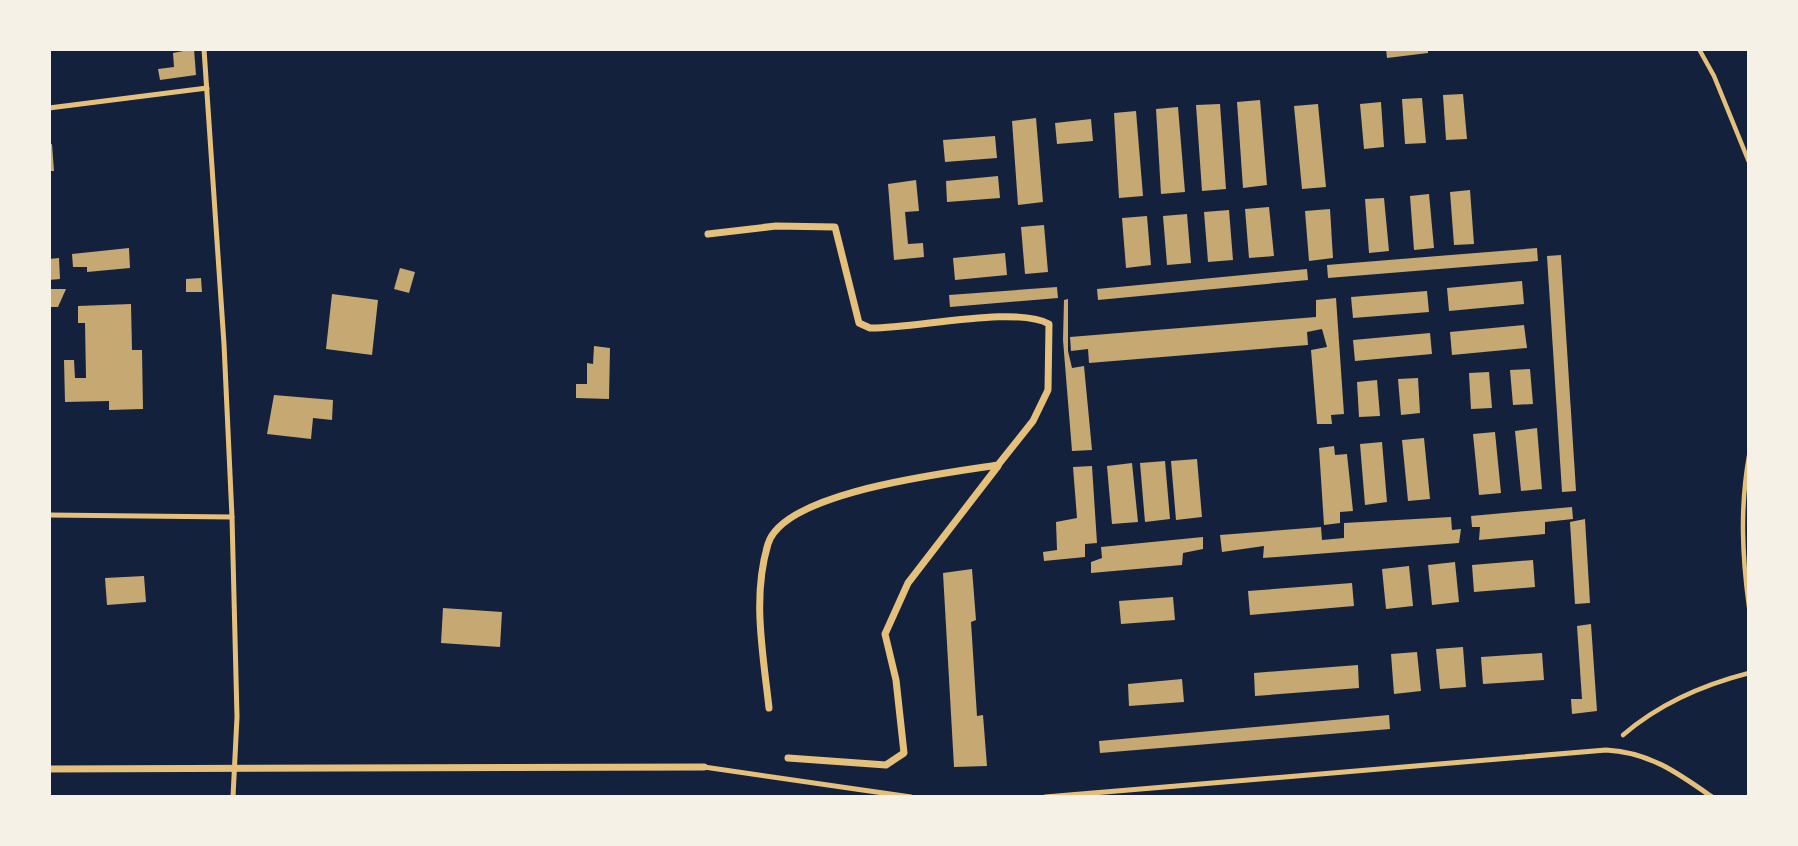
<svg xmlns="http://www.w3.org/2000/svg" width="1798" height="846" viewBox="0 0 1798 846" font-family="Roboto,sans-serif">
<rect width="100%" height="100%" fill="#14213d"/>
<g fill="#c6a872">
<polygon points="194,49 196,75 160,80 158,69 174,67 173,53"/>
<polygon points="1386,49 1428,49 1428,53 1387,58"/>
<polygon points="1463,94 1467,139 1446,140 1443,95"/>
<polygon points="1422,98 1426,143 1405,144 1402,99"/>
<polygon points="1260,100 1267,185 1243,188 1237,102"/>
<polygon points="1381,102 1384,147 1364,149 1360,104"/>
<polygon points="1220,104 1226,189 1202,191 1196,105"/>
<polygon points="1318,104 1326,187 1302,189 1294,106"/>
<polygon points="1178,107 1185,192 1161,194 1156,109"/>
<polygon points="1136,111 1143,196 1119,198 1114,113"/>
<polygon points="1036,118 1043,202 1018,205 1012,121"/>
<polygon points="1091,119 1093,141 1057,144 1055,123"/>
<polygon points="995,136 997,158 945,162 943,140"/>
<polygon points="52,144 54,171 49,171 49,145"/>
<polygon points="998,176 1000,198 947,202 946,181"/>
<polygon points="916,180 919,211 905,212 908,244 923,243 924,257 894,260 888,184"/>
<polygon points="1470,190 1474,244 1454,245 1450,192"/>
<polygon points="1429,194 1434,248 1414,250 1410,196"/>
<polygon points="1384,198 1389,251 1369,253 1365,199"/>
<polygon points="1269,207 1274,256 1249,258 1245,209"/>
<polygon points="1330,209 1333,258 1309,261 1305,211"/>
<polygon points="1229,210 1233,260 1208,262 1204,212"/>
<polygon points="1187,214 1191,263 1167,265 1163,216"/>
<polygon points="1147,216 1151,265 1126,268 1122,218"/>
<polygon points="1044,225 1048,272 1025,274 1021,227"/>
<polygon points="129,248 130,268 87,272 87,267 73,267 72,254"/>
<polygon points="1537,248 1538,261 1328,278 1327,265"/>
<polygon points="1005,253 1007,275 955,280 953,258"/>
<polygon points="1561,255 1576,491 1562,492 1547,256"/>
<polygon points="59,258 60,279 49,280 49,259"/>
<polygon points="400,268 415,272 409,293 394,289"/>
<polygon points="1307,269 1308,280 1098,300 1097,289"/>
<polygon points="201,278 202,292 186,292 186,279"/>
<polygon points="1522,281 1524,304 1449,311 1447,288"/>
<polygon points="1057,287 1058,298 950,307 949,295"/>
<polygon points="49,289 66,289 58,307 49,307"/>
<polygon points="1427,291 1429,312 1353,318 1351,297"/>
<polygon points="332,294 378,300 372,355 326,349"/>
<polygon points="1336,298 1344,414 1331,415 1332,424 1317,424 1311,350 1327,347 1322,329 1307,332 1308,345 1089,363 1088,349 1071,351 1070,337 1316,317 1316,300"/>
<polygon points="1068,299 1068,351 1072,368 1084,366 1092,450 1072,451 1063,340 1064,300"/>
<polygon points="131,304 132,350 142,350 143,409 109,410 109,401 65,402 64,360 74,360 75,378 86,378 85,323 78,323 78,306"/>
<polygon points="1524,325 1527,348 1452,355 1450,332"/>
<polygon points="1430,333 1432,354 1355,361 1353,340"/>
<polygon points="594,346 610,348 609,399 576,398 576,384 587,384 587,363 593,364"/>
<polygon points="1530,369 1533,404 1513,405 1510,370"/>
<polygon points="1489,372 1492,408 1471,409 1469,373"/>
<polygon points="1418,378 1420,413 1401,415 1398,379"/>
<polygon points="1377,380 1380,416 1359,417 1357,382"/>
<polygon points="274,395 333,400 332,420 313,418 311,439 267,434"/>
<polygon points="1537,428 1542,489 1521,491 1515,431"/>
<polygon points="1495,432 1501,493 1479,495 1473,434"/>
<polygon points="1424,438 1430,499 1408,501 1402,440"/>
<polygon points="1382,442 1387,502 1365,505 1360,444"/>
<polygon points="1334,446 1335,455 1347,454 1353,511 1340,512 1340,523 1324,525 1319,448"/>
<polygon points="1197,459 1202,517 1176,520 1171,461"/>
<polygon points="1165,461 1170,519 1145,522 1140,463"/>
<polygon points="1132,463 1138,522 1112,524 1107,466"/>
<polygon points="1092,466 1097,543 1085,544 1085,557 1044,561 1043,552 1057,550 1056,522 1077,518 1073,467"/>
<polygon points="1572,507 1573,519 1545,522 1545,534 1479,540 1480,527 1472,527 1471,516"/>
<polygon points="1451,517 1452,530 1461,529 1459,543 1263,558 1264,546 1222,552 1220,535 1321,527 1322,540 1344,538 1344,523"/>
<polygon points="1585,519 1590,603 1575,604 1570,522"/>
<polygon points="1203,537 1203,549 1183,553 1182,565 1091,573 1091,562 1102,558 1101,547"/>
<polygon points="1533,560 1535,587 1474,592 1472,565"/>
<polygon points="1455,562 1459,602 1432,605 1428,565"/>
<polygon points="1409,566 1413,606 1386,609 1382,569"/>
<polygon points="972,569 976,620 971,622 977,716 983,715 987,766 954,767 943,573"/>
<polygon points="144,576 146,602 107,605 105,578"/>
<polygon points="1352,583 1354,606 1250,615 1248,591"/>
<polygon points="1173,597 1175,620 1121,624 1119,601"/>
<polygon points="443,608 502,612 500,647 441,643"/>
<polygon points="1591,624 1597,711 1572,714 1571,699 1582,699 1577,626"/>
<polygon points="1463,647 1466,687 1440,689 1436,649"/>
<polygon points="1417,652 1421,691 1394,694 1391,654"/>
<polygon points="1542,653 1544,680 1483,684 1481,657"/>
<polygon points="1358,665 1359,688 1255,696 1254,673"/>
<polygon points="1182,679 1184,702 1129,706 1128,684"/>
<polygon points="1389,715 1390,729 1100,753 1099,741"/>
</g>
<g fill="none" stroke-linecap="round" stroke-linejoin="round">
<g stroke="#e5c07b" stroke-width="4.5">
<polyline points="1699,49 1714,76 1749,162"/>
<path d="M1749,456C1740,507 1742,555 1749,607"/>
<path d="M1623,735C1660,703 1702,685 1749,673"/>
</g>
<g stroke="#e5c07b" stroke-width="5">
<polyline points="204,49 224,344 232,517 237,717 233,797"/>
<polyline points="49,108 207,88"/>
<polyline points="49,515 232,517"/>
<polyline points="704,767 911,797"/>
<path d="M1045,797L1606,750C1649,752 1678,773 1712,797"/>
</g>
<g stroke="#e5c07b" stroke-width="7">
<path d="M708,234L776,226L835,227L859,323L870,328C913,329 1016,305 1049,324L1048,390L1033,421L998,465C949,473 784,491 768,544C752,597 763,653 769,708"/>
<polyline points="788,758 886,765 904,753 896,680 885,634 908,583 998,466"/>
<polyline points="49,769 704,767"/>
</g>
</g>
<rect width="1798" height="846" fill="none" stroke="#f6f1e7" stroke-width="102"/>
</svg>
